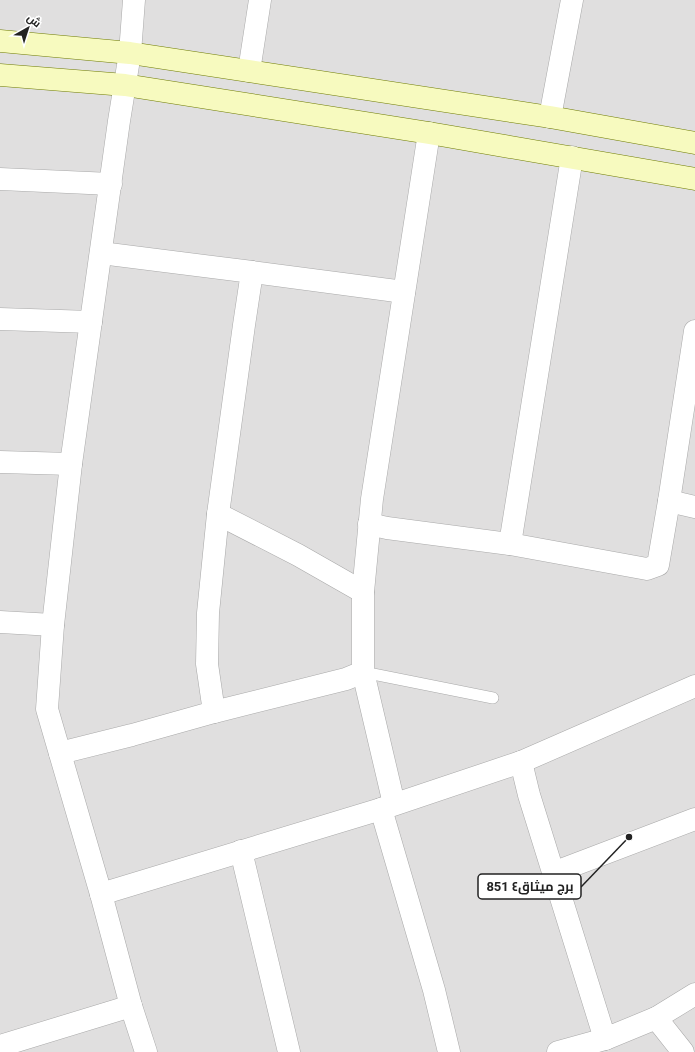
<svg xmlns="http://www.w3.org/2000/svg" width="695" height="1052" viewBox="0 0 695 1052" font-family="Roboto,Cairo,sans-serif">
<rect width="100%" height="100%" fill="#f2efe9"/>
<rect fill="#e0dfdf" x="0" y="0" width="695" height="1052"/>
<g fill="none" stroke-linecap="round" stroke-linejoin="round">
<defs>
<polyline id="lane" points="363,672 493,698"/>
<g id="street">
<polyline points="134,0 130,53 119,121 71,464 53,625 47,709 101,894 131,1006 146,1052"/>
<polyline points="249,71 260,0"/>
<polyline points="550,117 572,0"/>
<polyline points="0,179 111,184"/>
<polyline points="101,253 252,272 244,325 218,514 208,613 207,664 214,712"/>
<polyline points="252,272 404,292"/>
<polyline points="0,319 91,322"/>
<polyline points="0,462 71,464"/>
<polyline points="669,501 695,507"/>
<polyline points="218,514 298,555 363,592"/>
<polyline points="369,524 387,528 510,544 647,569 658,565 669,501 695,331"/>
<polyline points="510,544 572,157"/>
<polyline points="0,622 53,625"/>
<polyline points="60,753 132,735 214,712 346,679 363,672"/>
<polyline points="521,762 529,795 605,1039 656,1018 683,1052"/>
<polyline points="394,804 363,672 363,592 372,499 429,133"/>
<polyline points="381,809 434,990 449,1052"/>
<polyline points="241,851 289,1052"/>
<polyline points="553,873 695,819"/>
<polyline points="101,894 381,809 521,762 695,686"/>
<polyline points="656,1018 695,994"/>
<polyline points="0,1046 131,1006"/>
<polyline points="558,1052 605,1039"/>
</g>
<g id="secondary">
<polyline points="0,41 130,53 550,117 695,143"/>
<polyline points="0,75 125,85 429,133 695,179"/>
</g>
</defs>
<use href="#lane" stroke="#a9a9a9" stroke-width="12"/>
<use href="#street" stroke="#a9a9a9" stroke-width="23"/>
<use href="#secondary" stroke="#707d05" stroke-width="23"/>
<use href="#lane" stroke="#fff" stroke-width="11"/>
<use href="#street" stroke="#fff" stroke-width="22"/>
<use href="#secondary" stroke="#f7fabf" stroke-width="22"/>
</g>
<path fill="none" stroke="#222" stroke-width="1.5" d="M629 837L581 887"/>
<circle fill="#222" stroke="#fff" stroke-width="1.5" cx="629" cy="837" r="4"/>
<rect fill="#fff" stroke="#222" stroke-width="1.5" x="478" y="874" width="103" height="25" rx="4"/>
<g font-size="13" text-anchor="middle" font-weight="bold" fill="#222">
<text x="530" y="891">برج ميثاق٤ 851</text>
</g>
<g transform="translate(28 28) rotate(39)" stroke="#ffffff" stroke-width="3" paint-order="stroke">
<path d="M0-3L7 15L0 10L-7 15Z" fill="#222222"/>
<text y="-6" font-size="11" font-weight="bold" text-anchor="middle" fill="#222222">ش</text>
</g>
</svg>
